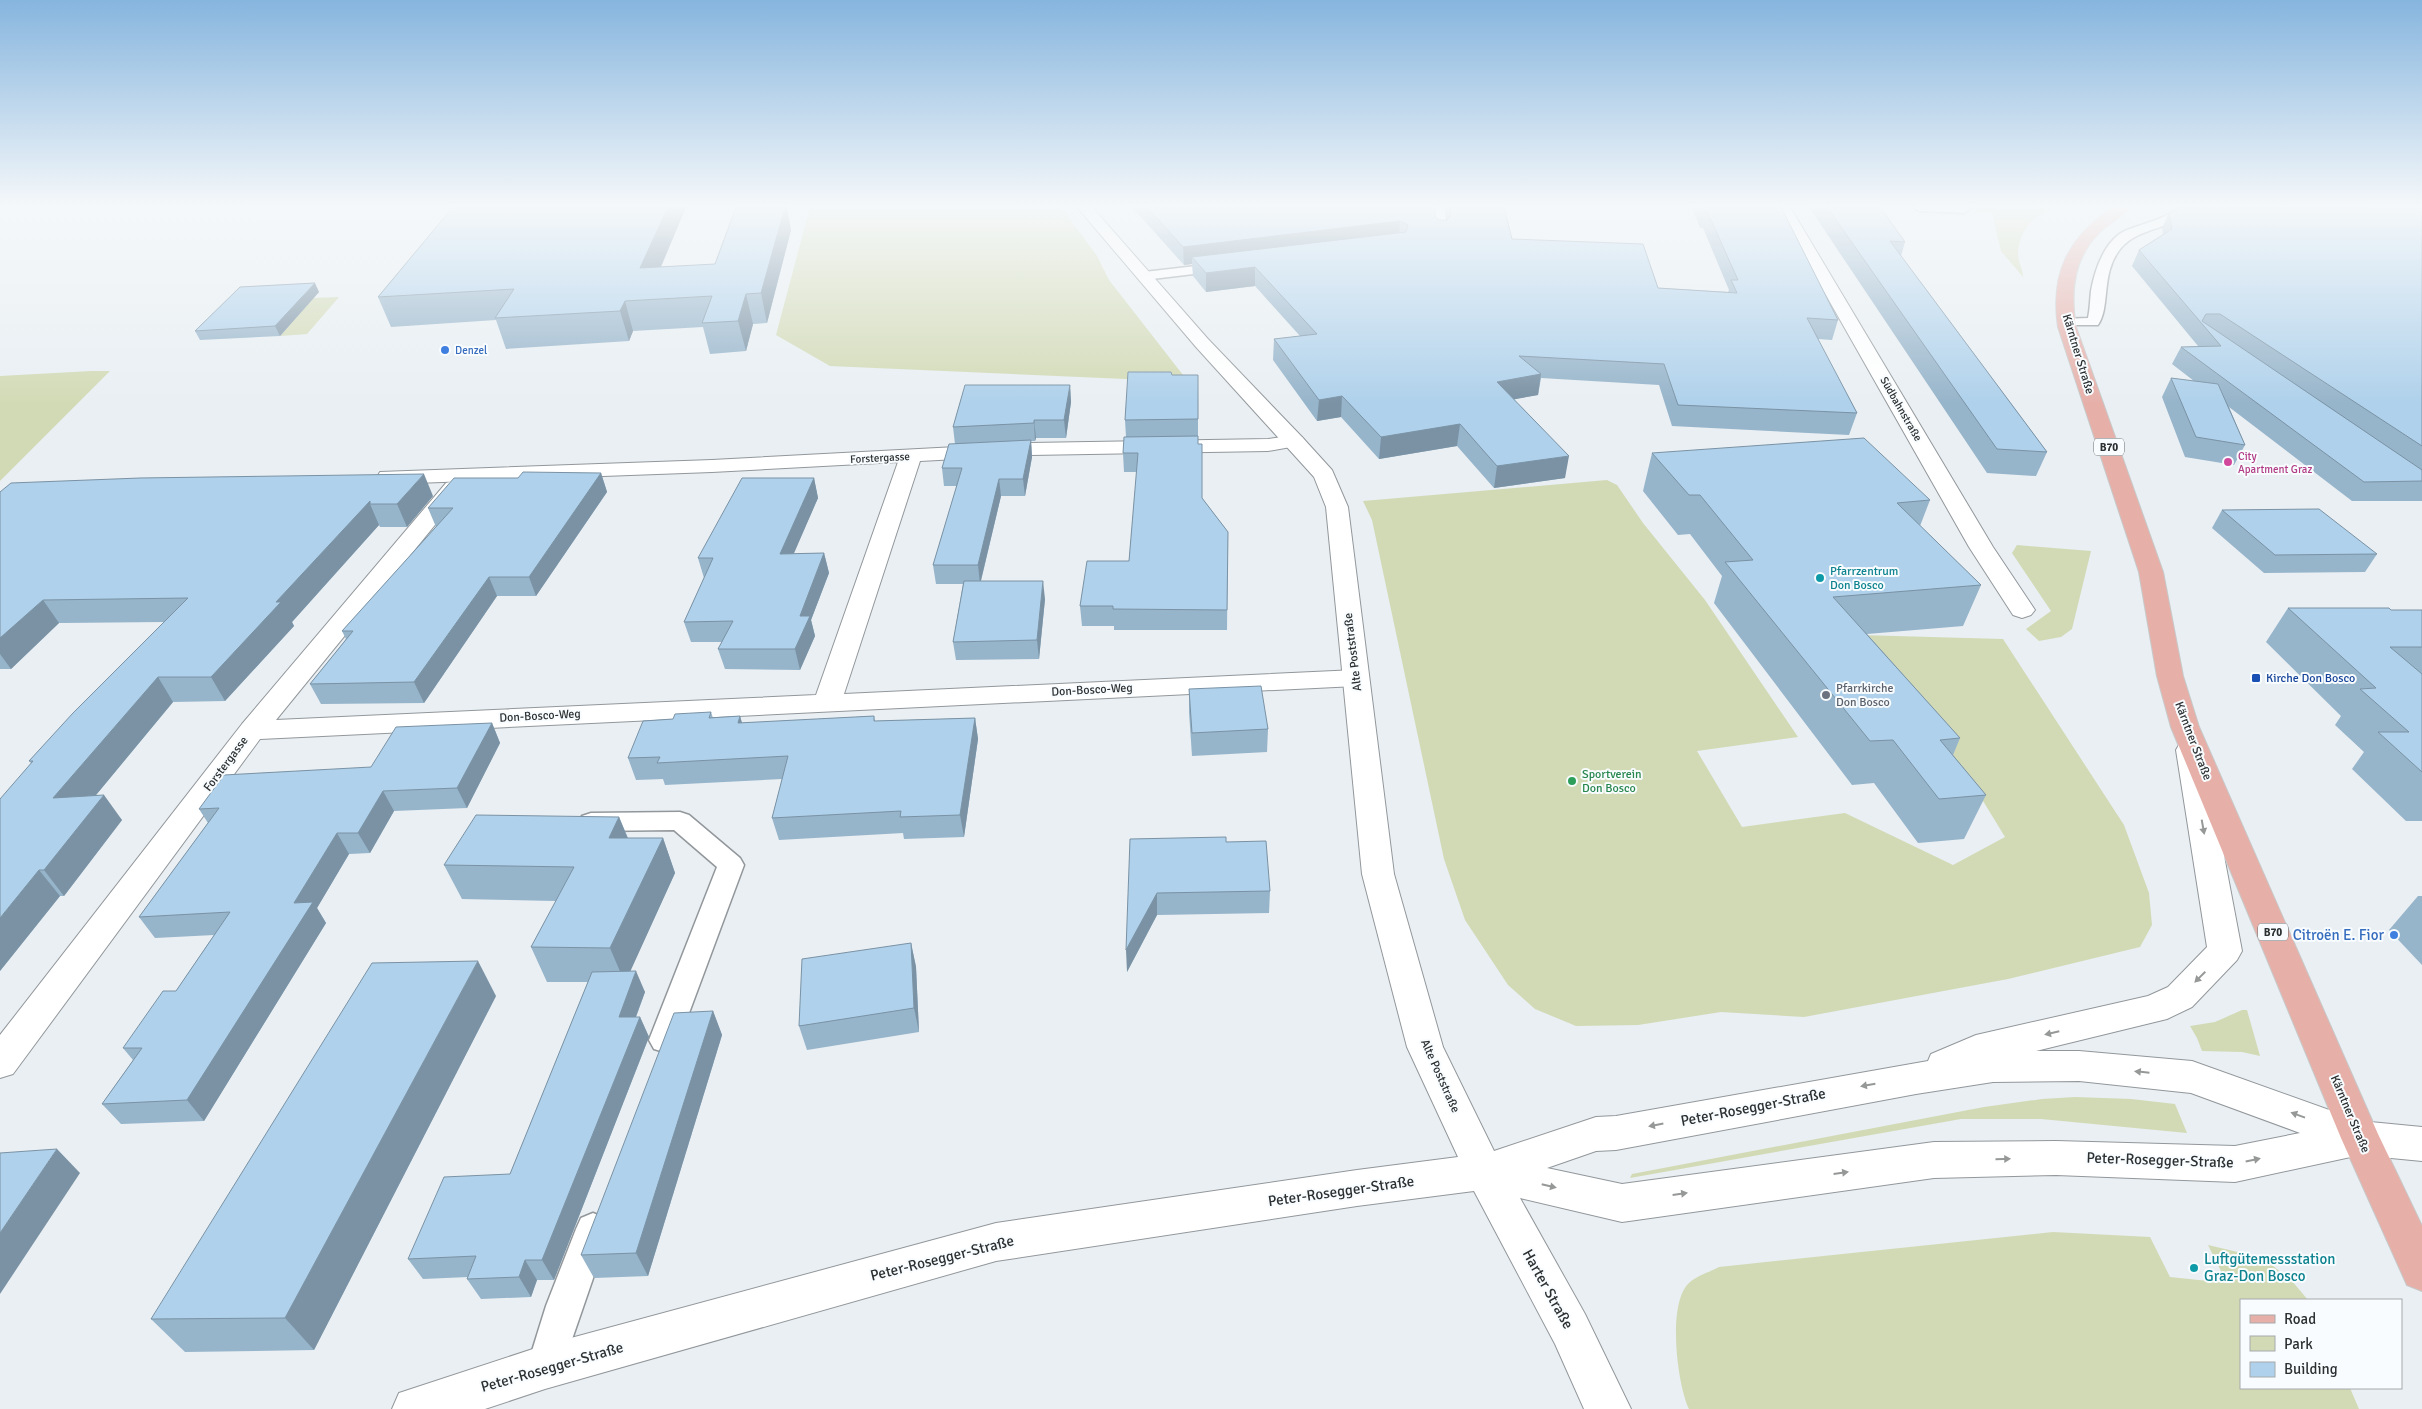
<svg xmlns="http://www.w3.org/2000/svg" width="2422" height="1409" viewBox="0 0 2422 1409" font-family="Signika,sans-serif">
<rect width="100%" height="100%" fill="#e9eff3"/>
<g fill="#d2dab5">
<polygon points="810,207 1061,207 1097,256 1109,280 1183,375 1172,381 830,366 776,335"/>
<path d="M1959,207H2060C2036,212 2019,228 2018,254C2018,262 2023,269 2023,277L2001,251L1992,213L1976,212L1972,208Z"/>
<polygon points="339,297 307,334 280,336 313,298"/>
<polygon points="91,371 110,371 0,481 0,376"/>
<polygon points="1607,480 1617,485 1643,523 1705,600 1798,737 1697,751 1742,827 1845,813 1953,865 2005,837 1969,778 1823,634 2003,639 2124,825 2149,893 2152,925 2140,947 2008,979 1804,1017 1721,1012 1638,1025 1576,1026 1535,1009 1508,985 1465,920 1444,859 1372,520 1363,501"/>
<polygon points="2017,545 2091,551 2072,629 2061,637 2039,641 2026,629 2051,611 2012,553"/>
<polygon points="2242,1010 2247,1010 2260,1056 2242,1052 2202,1051 2197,1038 2190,1026 2215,1022"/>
<polygon points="2075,1097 2131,1099 2175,1104 2187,1133 2041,1119 1961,1119 1630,1178 1632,1174 1984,1107 2042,1099"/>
<path d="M2053,1232L2150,1237L2170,1277L2227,1283L2208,1245L2263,1258L2292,1281L2308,1300H2241V1388H2350L2359,1409H1689C1677,1384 1667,1303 1689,1283C1696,1276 1710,1272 1719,1267Z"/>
</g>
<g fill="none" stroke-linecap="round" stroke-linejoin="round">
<defs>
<g id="lane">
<polygon points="1433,207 1445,207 1447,233 1445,236 1437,236 1435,233"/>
<polygon points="1913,207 1969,207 1970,209 1964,213 1919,211"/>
<path d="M2180,207H2194C2175,230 2140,226 2121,248C2100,273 2111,306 2098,325H2061L2059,322L2061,319L2088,318C2090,309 2090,300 2091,291C2095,269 2105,239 2127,230C2145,223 2165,219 2180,207Z"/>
<polygon points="1222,263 1229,267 1227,270 1144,280 1137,276 1144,272"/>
<polygon points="680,812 689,815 740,858 744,865 679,1040 674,1049 664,1052 654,1049 649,1040 717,867 674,830 591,831 582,828 579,822 582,816 591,813"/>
<polygon points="593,1213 605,1218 610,1229 558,1380 545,1385 532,1380 527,1367 546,1306 576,1229 581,1218"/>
</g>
<g id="street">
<polygon points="1776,207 1790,207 1993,547 2035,610 2031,615 2022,618 2013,615 1969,547"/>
<polygon points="1295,435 1302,437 1305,441 1302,445 1268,451 1030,455 920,461 844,694 1356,670 1365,672 1369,678 1365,684 1356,686 260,739 13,1074 0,1078 0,1035 242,724 446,483 454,481 462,483 465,488 276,720 816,695 898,462 712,472 388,484 380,482 377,477 380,472 712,460 1030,443 1268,439"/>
<polygon points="2360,1121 2422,1127 2422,1161 2360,1155 2346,1150 2341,1138 2346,1126"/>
</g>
<path id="secondary" d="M1077,207H1092L1208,339L1302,437L1332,470L1348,507L1394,874L1443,1047L1494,1151L1596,1117L1616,1116L1928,1061L1931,1054L1976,1035L2148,996L2168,987L2207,947L2176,750L2180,743L2190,741L2200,743L2204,750L2242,951L2237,960L2192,1007L2167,1019L2036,1051H2079L2192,1061L2374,1126L2379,1138L2374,1150L2360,1155L2235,1182L2056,1175L1934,1178L1622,1222L1520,1198L1585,1314L1631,1409H1584L1555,1344L1474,1191L1357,1206L996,1261L545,1389L485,1409H392L399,1393L545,1345L996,1223L1357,1170L1458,1157L1407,1047L1362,874L1326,507L1314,477L1196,347ZM2079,1081L2191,1093L2300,1133L2235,1146L2056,1141L1934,1142L1622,1184L1547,1168L1596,1151L1616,1150L1916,1094L1993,1082Z"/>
<path id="primary" d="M2113,207H2130C2123,217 2109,223 2100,232C2073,258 2070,292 2076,327L2163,572L2183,676L2199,727L2378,1134L2422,1226V1291L2407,1285L2341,1138L2171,727L2157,676L2139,572L2058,327C2050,273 2068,238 2113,207Z"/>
</defs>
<use href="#lane" stroke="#92979b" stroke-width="3"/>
<use href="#street" stroke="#92979b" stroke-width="2"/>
<use href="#secondary" stroke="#92979b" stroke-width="2"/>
<use href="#primary" stroke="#c8c9c9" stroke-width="2"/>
<use href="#lane" fill="#fff" fill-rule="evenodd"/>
<use href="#street" fill="#fff" fill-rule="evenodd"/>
<use href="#secondary" fill="#fff" fill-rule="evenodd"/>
<use href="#primary" fill="#e6b0a9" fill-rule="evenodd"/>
</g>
<g fill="#96b4ca">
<polygon points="453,207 686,207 661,267 715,264 791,230 767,323 753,324 746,351 710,354 703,327 633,331 629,341 506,349 496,320 391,327 378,297"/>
<polygon points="1132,207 1435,207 1435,216 1439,220 1447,220 1446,207 1504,207 1512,239 1658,288 1728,292 1729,290 1703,228 1700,228 1692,207 1781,207 1838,320 1832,340 1818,339 1857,413 1849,435 1672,426 1659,385 1541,378 1538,395 1514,399 1565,478 1494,488 1457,446 1379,459 1341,417 1317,421 1273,360 1274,339 1300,336 1255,286 1206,292 1193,276 1192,264 1184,265"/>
<polygon points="1809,207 1880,207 1905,242 1901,256 2047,452 2036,476 1987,473"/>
<polygon points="2422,208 2422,501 2352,501 2229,407 2245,445 2234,465 2185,457 2162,397 2171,378 2194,381 2172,364 2181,347 2198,346 2132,266 2139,250 2163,234 2162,228 2169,213"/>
<polygon points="319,292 280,336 200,340 195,331"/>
<polygon points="1172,375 1198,375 1198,444 1202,498 1228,532 1227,630 1114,630 1114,626 1082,626 1080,606 1129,561 1137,472 1124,472 1123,453 1126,437 1125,420"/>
<polygon points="1070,385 1071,402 1066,438 1036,438 1035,441 1031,441 1032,457 1025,496 1001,496 981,581 1045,599 1039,659 956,660 953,642 963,584 936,584 933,565 957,486 944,486 942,468 955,444 953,427"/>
<polygon points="1652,453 1930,500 1920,526 1981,585 1963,626 1867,634 1960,738 1953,755 1986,795 1964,839 1918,843 1874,783 1852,785 1714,603 1722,576 1690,534 1678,535 1643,491"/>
<polygon points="601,473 607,492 536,596 497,596 424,703 321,704 310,684 346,639 342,631 436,527 428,508 518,478"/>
<polygon points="814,478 818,498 793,554 824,553 829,573 811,620 815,636 800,670 725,669 718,649 722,642 691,642 684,622 704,578 698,558"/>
<polygon points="0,492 433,496 407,527 380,527 379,525 292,622 294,626 225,701 173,702 96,795 122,820 64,896 60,896 0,971 31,763 29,761 164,622 59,623 11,669 0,669"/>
<polygon points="2222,510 2377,554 2365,572 2264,573 2212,528"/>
<polygon points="2288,608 2391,610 2422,610 2422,821 2406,821 2352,769 2364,752 2335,725 2341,716 2266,642"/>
<polygon points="1189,689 1268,729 1267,752 1192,756 1189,712"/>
<polygon points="711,712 713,718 740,716 742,723 874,716 875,721 975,718 978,739 964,837 904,839 903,833 779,840 772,818 782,779 665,785 663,779 636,780 628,758 673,719"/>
<polygon points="492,723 500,743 467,808 394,811 370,853 349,854 317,908 326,923 204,1121 121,1124 102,1104 133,1060 123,1048 176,991 214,935 155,938 139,917 208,823 199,809 371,767"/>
<polygon points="619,817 628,838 663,838 675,873 630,971 645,992 636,1017 640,1017 649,1037 554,1280 537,1280 531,1297 481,1299 467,1279 468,1277 423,1279 408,1259 510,1174 588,982 547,982 531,947 556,901 462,899 444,865"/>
<polygon points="1130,839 1270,891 1269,913 1157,915 1127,972"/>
<polygon points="2418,896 2422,896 2422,965 2389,930"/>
<polygon points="911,943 916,967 919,1032 807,1050 799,1026"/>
<polygon points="496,996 314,1350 185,1352 151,1319"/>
<polygon points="713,1011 722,1035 648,1276 594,1278 581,1255"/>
</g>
<g fill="#7a92a4">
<polygon points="668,207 686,207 648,297 640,268"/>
<polygon points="785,207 787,207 791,230 767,323 761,293"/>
<polygon points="1400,221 1399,239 1192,257 1192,264 1184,265 1183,247"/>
<polygon points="1255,267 1255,286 1206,292 1206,273"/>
<polygon points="315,283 319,292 280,336 275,326"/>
<polygon points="746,294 753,324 746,351 738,321"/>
<polygon points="625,301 633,331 629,341 620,311"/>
<polygon points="1541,374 1538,395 1494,403 1497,382"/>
<polygon points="1070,385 1071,402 1066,438 1064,420"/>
<polygon points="1342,396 1341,417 1317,421 1319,400"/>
<polygon points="1034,420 1036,438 1035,441 1034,423"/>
<polygon points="1460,424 1457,446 1379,459 1381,437"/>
<polygon points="1031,440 1032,457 1025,496 1023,479"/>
<polygon points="1569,456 1565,478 1494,488 1497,466"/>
<polygon points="601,473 607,492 536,596 529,577"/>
<polygon points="424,474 433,496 407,527 397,504"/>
<polygon points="814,478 818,498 785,574 780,554"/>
<polygon points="999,479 1001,496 980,584 978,565"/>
<polygon points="370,501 370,504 379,525 292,622 294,626 225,701 211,677 276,602"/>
<polygon points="824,553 829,573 811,620 815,636 800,670 795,649 800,616"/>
<polygon points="489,577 497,596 424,703 414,682"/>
<polygon points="1043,581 1045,599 1039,659 1037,640"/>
<polygon points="43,600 59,623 11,669 0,654 0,638"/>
<polygon points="158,677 173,702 72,824 53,798"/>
<polygon points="740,716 746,738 738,723"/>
<polygon points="975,718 978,739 964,837 960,815"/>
<polygon points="492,723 500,743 467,808 457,788"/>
<polygon points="383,791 394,811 370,853 358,833"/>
<polygon points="104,795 122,820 64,896 44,870"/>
<polygon points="619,817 633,851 609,838"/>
<polygon points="337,833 349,854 317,908 326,923 204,1121 187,1100 294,903"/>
<polygon points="663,838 675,873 625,983 610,948"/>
<polygon points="39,870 60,896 0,971 0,918"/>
<polygon points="1157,893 1157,915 1127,972 1126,950"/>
<polygon points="911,943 916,967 919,1032 914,1008"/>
<polygon points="478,961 496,996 314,1350 285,1318"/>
<polygon points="636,971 645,992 628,1038 619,1017"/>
<polygon points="713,1011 722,1035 648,1276 636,1253"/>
<polygon points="640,1017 649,1037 554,1280 542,1260"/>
<polygon points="57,1149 80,1173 0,1294 0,1233"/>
<polygon points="525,1260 537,1280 531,1297 519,1277"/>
</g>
<g fill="#afd1eb" stroke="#7a92a4">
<polygon points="453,207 668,207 640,268 715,264 736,207 785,207 761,293 746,294 738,321 702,323 712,296 625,301 620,311 495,318 514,289 378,297"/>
<polygon points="1147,207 1435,207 1435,216 1439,220 1447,220 1451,216 1450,207 1504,207 1512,239 1643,244 1658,288 1737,293 1731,280 1738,280 1707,211 1704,210 1703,207 1781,207 1838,320 1807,318 1857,413 1678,405 1664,364 1519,356 1541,374 1497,382 1569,456 1497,466 1460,424 1381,437 1342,396 1319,400 1274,339 1317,334 1255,267 1206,273 1192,257 1406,232 1408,225 1400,221 1183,247"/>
<polygon points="1827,207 1880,207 1905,242 1890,241 2047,452 1997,449"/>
<polygon points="2181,207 2422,208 2422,446 2220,314 2206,314 2202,321 2422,470 2422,481 2364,482 2181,347 2221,346 2139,250 2172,229 2169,213"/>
<polygon points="315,283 275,326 195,331 240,287"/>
<polygon points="1128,372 1171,372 1172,375 1198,375 1198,419 1125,420"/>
<polygon points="2171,378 2218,384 2245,445 2196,437"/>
<polygon points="965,385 1070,385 1064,420 1034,420 1034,423 953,427"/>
<polygon points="1198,436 1198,444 1202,444 1202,498 1228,532 1227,610 1113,609 1113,606 1080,606 1087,561 1129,561 1138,453 1123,453 1124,437"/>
<polygon points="1864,438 1930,500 1897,503 1981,585 1833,597 1960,738 1940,740 1986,795 1939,799 1893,740 1870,741 1725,562 1753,560 1700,495 1689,495 1652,453"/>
<polygon points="1031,440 1023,479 999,479 978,565 933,565 962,468 942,468 949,444"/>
<polygon points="523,472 601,473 529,577 489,577 414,682 310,684 353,631 342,631 453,508 428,508 454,478 518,478"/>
<polygon points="424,474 397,504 370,504 370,501 276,602 281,602 211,677 158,677 53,798 104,795 44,870 39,870 0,918 0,799 33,761 29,761 73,713 188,598 43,600 0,638 0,492 11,483 140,478"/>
<polygon points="742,478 814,478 780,554 824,553 800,616 810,616 795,649 718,649 733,621 684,622 713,558 698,558"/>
<polygon points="2319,509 2377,554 2275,555 2222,510"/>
<polygon points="964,581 1043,581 1037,640 953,642"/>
<polygon points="2288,608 2389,608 2391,610 2422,610 2422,647 2390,647 2422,674 2422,772 2378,732 2409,732 2360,689 2376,688"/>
<polygon points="1261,686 1268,729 1192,733 1189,689"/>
<polygon points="711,712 709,718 740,716 738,723 874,716 874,721 975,718 960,815 900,817 901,811 772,818 788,756 657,763 660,757 628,758 643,721 673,719 675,714"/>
<polygon points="492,723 457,788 383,791 358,833 337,833 294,903 313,902 187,1100 102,1104 142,1048 123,1048 163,991 176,991 230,912 139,917 219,808 199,809 224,775 371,767 396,727"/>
<polygon points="476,815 619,817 609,838 663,838 610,948 531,947 574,867 444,865"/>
<polygon points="1226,837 1226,842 1266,841 1270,891 1157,893 1126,950 1130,839"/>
<polygon points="911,943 914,1008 799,1026 802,959"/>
<polygon points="478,961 285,1318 151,1319 372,963"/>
<polygon points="636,971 619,1017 640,1017 542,1260 525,1260 519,1277 467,1279 476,1256 408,1259 444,1177 510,1174 592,972"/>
<polygon points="713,1011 636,1253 581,1255 674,1013"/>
<polygon points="57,1149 0,1233 0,1153"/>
</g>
<defs><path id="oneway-solid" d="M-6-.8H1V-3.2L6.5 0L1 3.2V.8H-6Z" transform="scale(1.25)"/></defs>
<g fill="#969898">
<use href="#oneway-solid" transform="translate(2203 827) rotate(80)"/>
<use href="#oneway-solid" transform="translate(2200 977) rotate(135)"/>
<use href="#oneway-solid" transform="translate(2052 1033) rotate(167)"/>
<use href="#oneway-solid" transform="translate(2142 1072) rotate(-174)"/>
<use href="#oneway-solid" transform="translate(1868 1085) rotate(170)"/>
<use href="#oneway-solid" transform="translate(2298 1115) rotate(-160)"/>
<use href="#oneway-solid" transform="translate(1656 1125) rotate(169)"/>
<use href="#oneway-solid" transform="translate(2003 1159) rotate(-1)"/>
<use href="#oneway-solid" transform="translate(2253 1160) rotate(-12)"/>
<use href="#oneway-solid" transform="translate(1841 1173) rotate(-8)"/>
<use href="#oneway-solid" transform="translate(1549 1186) rotate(13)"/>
<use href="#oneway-solid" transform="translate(1680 1194) rotate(-8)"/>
</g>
<linearGradient id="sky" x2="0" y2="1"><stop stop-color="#86b5de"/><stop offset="0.51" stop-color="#f5f8fa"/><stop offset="1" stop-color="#f5f8fa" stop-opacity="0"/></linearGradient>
<rect width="2422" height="404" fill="url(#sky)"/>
<g fill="#3f7fe0" stroke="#f8fcfe" stroke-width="2">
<circle cx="445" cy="350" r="5"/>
<circle cx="2394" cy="935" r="5"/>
</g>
<circle fill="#d1479c" stroke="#f8fcfe" stroke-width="2" cx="2228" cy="462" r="5"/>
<g fill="#0f9aa8" stroke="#f8fcfe" stroke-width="2">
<circle cx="1820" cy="578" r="5"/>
<circle cx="2194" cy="1268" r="5"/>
</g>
<rect fill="#1a4fb4" stroke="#f8fcfe" stroke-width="2" x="2251" y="673" width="10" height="10" rx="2.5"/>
<circle fill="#6b7280" stroke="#f8fcfe" stroke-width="2" cx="1826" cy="695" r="5"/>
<circle fill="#2e9e5b" stroke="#f8fcfe" stroke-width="2" cx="1572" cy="781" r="5"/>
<g text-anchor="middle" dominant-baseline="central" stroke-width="4" stroke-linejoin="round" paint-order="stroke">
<g font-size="11" fill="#366cbe" stroke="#f8fcfe" text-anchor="start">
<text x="455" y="350">Denzel</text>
</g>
<g font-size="11" fill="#2d3031" stroke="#f8fcfe">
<text transform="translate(1901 409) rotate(60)">Südbahnstraße</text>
<text transform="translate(880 458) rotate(-3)">Forstergasse</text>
</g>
<g fill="#f8fcfe" stroke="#6a6d6e" stroke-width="1">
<rect x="2094" y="438.5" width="30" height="17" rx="4"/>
<rect x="2258" y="923.5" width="30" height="17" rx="4"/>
</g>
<g font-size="11" font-weight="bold" fill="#2d3031">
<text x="2109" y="447">B70</text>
<text x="2273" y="932">B70</text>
</g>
<g font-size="11" fill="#b23c85" stroke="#f8fcfe" text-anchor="start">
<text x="2238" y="456">City<tspan x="2238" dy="13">Apartment Graz</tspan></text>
</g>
<g font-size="12" fill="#2d3031" stroke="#f8fcfe">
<text transform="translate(2078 354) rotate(73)">Kärntner Straße</text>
<text transform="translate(1353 652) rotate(-97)">Alte Poststraße</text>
<text transform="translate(1092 690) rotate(-3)">Don-Bosco-Weg</text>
<text transform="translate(540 716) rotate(-3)">Don-Bosco-Weg</text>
<text transform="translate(2193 741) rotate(69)">Kärntner Straße</text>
<text transform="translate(226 764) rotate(-53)">Forstergasse</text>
<text transform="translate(1440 1076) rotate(66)">Alte Poststraße</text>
<text transform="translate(2350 1114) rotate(67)">Kärntner Straße</text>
</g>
<g font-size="12" fill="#0d838f" stroke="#f8fcfe" text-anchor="start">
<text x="1830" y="571">Pfarrzentrum<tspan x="1830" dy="14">Don Bosco</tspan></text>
</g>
<g font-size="12" fill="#164399" stroke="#f8fcfe" text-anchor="start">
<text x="2266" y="678">Kirche Don Bosco</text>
</g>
<g font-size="12" fill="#5b616d" stroke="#f8fcfe" text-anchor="start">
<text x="1836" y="688">Pfarrkirche<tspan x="1836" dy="14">Don Bosco</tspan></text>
</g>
<g font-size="12" fill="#27864d" stroke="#f8fcfe" text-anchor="start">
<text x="1582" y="774">Sportverein<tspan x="1582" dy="14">Don Bosco</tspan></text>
</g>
<g font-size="15" fill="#366cbe" stroke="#f8fcfe" text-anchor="end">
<text x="2384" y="935">Citroën E. Fior</text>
</g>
<g font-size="15" fill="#2d3031" stroke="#f8fcfe">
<text transform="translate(1753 1107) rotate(-11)">Peter-Rosegger-Straße</text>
<text transform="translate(2160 1160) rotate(2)">Peter-Rosegger-Straße</text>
<text transform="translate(1341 1191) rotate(-8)">Peter-Rosegger-Straße</text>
<text transform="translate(942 1258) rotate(-14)">Peter-Rosegger-Straße</text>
<text transform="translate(1548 1289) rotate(61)">Harter Straße</text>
<text transform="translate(552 1367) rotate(-16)">Peter-Rosegger-Straße</text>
</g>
<g font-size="15" fill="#0d838f" stroke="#f8fcfe" text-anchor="start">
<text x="2204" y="1259">Luftgütemessstation<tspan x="2204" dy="17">Graz-Don Bosco</tspan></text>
</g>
</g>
<rect x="2240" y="1299" width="162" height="90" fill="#f8fcfe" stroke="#a7aaac"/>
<rect x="2250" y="1315" width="25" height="8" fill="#e6b0a9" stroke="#a7aaac"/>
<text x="2284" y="1324" font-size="15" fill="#2d3031">Road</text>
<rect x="2250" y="1336" width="25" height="15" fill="#d2dab5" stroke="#a7aaac"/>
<text x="2284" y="1349" font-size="15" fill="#2d3031">Park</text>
<rect x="2250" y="1362" width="25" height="15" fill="#afd1eb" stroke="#a7aaac"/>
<text x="2284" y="1374" font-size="15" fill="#2d3031">Building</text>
</svg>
